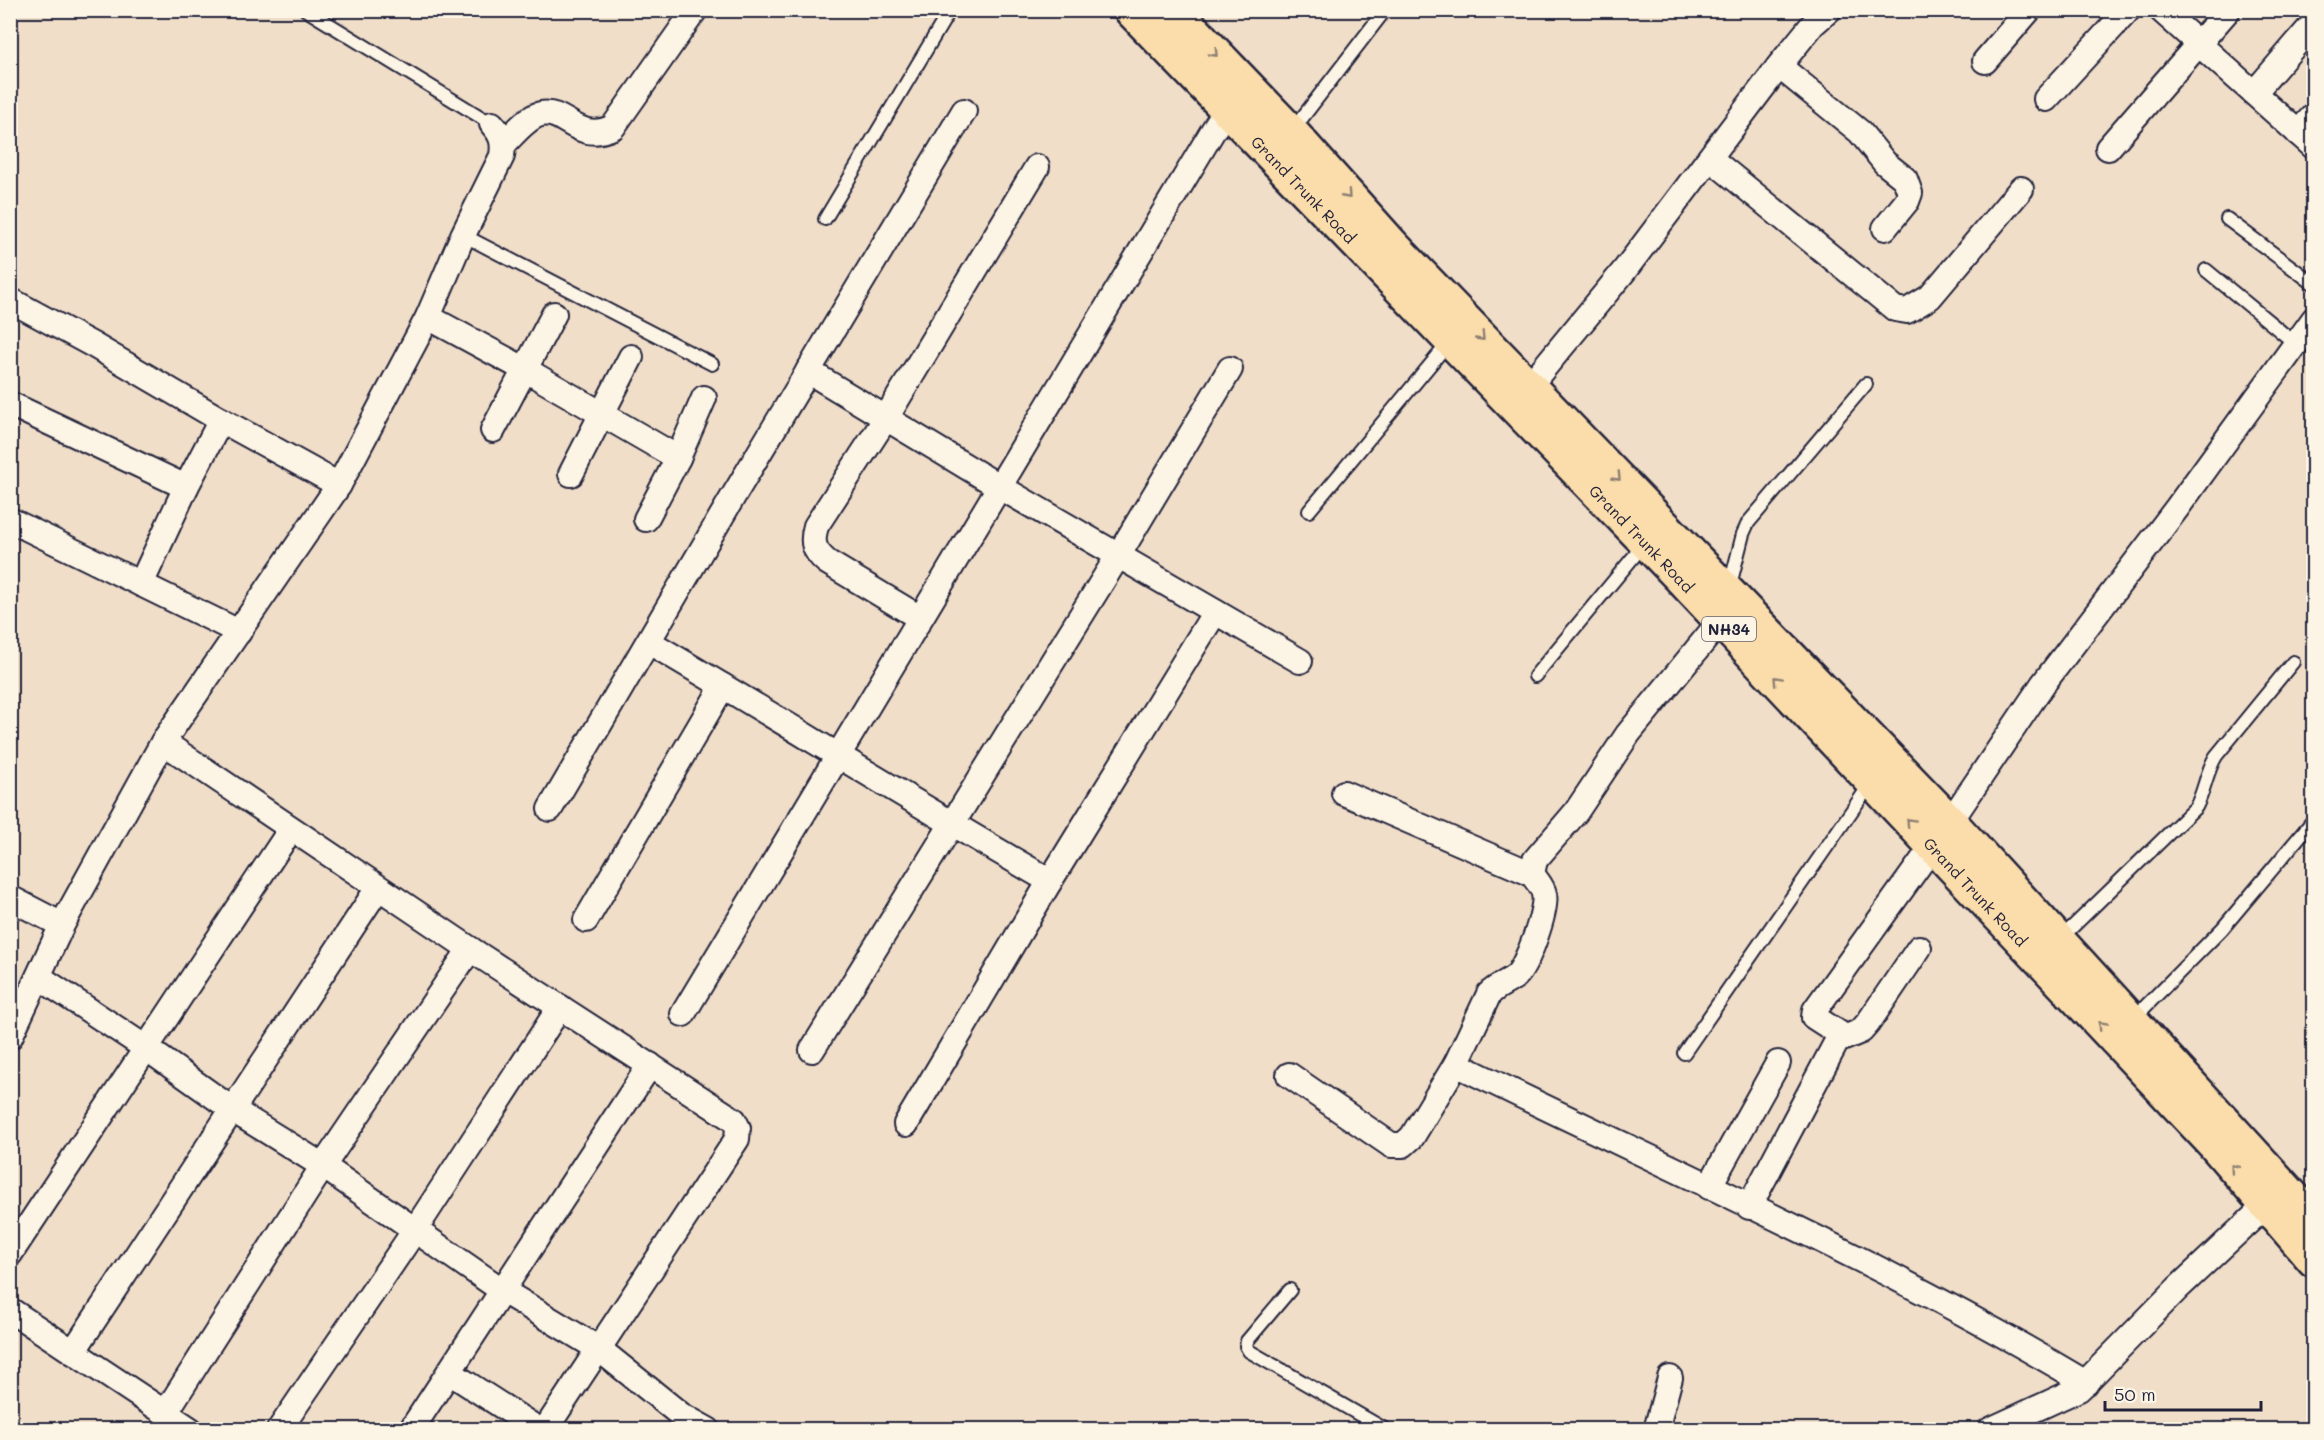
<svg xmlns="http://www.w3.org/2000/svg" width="2324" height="1440" viewBox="0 0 2324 1440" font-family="Mali,sans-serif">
<rect width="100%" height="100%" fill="#f0dec9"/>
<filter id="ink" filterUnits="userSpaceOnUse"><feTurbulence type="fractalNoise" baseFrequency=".0167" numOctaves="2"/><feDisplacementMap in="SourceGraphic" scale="12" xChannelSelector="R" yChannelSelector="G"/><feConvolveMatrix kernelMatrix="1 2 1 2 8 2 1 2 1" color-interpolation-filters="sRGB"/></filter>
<g filter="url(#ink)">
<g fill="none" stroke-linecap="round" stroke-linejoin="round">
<defs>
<g id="lane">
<polyline points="306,10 492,124"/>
<polyline points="1292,131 1385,10"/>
<polyline points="825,219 950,10"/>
<polyline points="2227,219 2314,284"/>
<polyline points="463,235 712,364"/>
<polyline points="2206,270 2296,344"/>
<polyline points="1309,511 1450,341"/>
<polyline points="1729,589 1743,534 1748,523 1866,384"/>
<polyline points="1535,676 1645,543"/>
<path d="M2059,940L2196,807C2205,790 2206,772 2216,756L2293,662"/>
<polyline points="2132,1020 2222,929 2311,823"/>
<polyline points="1684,1053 1871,783"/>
<polyline points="1290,1290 1247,1341 1246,1346 1249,1351 1386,1430"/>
</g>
<g id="street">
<polyline points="2161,10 2314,147"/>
<polyline points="1985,61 2029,10"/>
<polyline points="1779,66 1860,132 1885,163 1905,179 1910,193 1907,201 1885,228"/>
<polyline points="2254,93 2314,23"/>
<polyline points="2046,99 2128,10"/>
<polyline points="2298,133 2314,115"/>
<path d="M504,144C514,134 527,117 541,114C566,109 577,144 613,127L695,10"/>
<polyline points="2108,148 2228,10"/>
<polyline points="1711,159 1895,309 1907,311 1930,297 2021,189"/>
<polyline points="10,300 93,345 221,420 339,485"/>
<polyline points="428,317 524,369 678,458"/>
<polyline points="808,371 1000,487 1300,661"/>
<polyline points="1529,386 1624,271 1779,66 1813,24 1829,10"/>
<polyline points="10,404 186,487"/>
<polyline points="493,430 554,314"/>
<polyline points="571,474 631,357"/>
<polyline points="646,519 678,458 704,398"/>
<polyline points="10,520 239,632"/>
<polyline points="141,584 186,487 221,420"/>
<path d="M920,618L827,562C814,551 811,543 816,526L886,418L1037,167"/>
<path d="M649,642C783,721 914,803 1050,881"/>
<polyline points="163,742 470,949 734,1120 738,1128 737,1139 545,1430"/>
<polyline points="1344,793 1532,874"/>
<polyline points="550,809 734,495 964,111"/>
<polyline points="10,898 62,925"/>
<polyline points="586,920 723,686"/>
<polyline points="39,977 146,1048 233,1110 323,1166 503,1291 599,1349 681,1415 708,1430"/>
<polyline points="683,1014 1226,109"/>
<path d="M10,1037L62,925L163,742L339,485L428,317L463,235L502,156C504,142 502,135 492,124"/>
<polyline points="1845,1037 1814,1017 1815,1010 1950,822 2043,684 2177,508 2314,319"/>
<polyline points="812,1050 1118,556 1230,369"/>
<path d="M1456,1064C1667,1168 1884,1262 2086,1383"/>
<path d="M1289,1075L1391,1145H1403L1412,1137L1456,1064L1489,994C1498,985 1507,983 1516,976C1527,966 1548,908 1544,894C1543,887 1536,880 1532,874L1535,860L1576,812L1628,734L1721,620"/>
<polyline points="906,1124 1050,881 1215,612"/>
<polyline points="1709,1187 1778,1063"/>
<polyline points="1749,1207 1837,1041 1861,1031 1868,1023 1919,948"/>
<polyline points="10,1254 291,829"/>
<polyline points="10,1310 191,1430"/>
<polyline points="73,1352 378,888"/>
<polyline points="449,1372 539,1430"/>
<polyline points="166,1412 323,1166 470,949"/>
<polyline points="279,1430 415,1230 560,1007"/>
<polyline points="411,1430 650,1065"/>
<polyline points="1656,1430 1670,1378"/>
<polyline points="1990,1430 2079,1389 2178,1288 2277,1195"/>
</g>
<g id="highway">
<path id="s1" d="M1131,10L1679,576L2214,1144L2314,1260"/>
<polyline points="1174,10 1291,132 1393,246 1950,822 2314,1220"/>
</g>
</defs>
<use href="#lane" stroke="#22223b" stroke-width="16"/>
<use href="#street" stroke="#22223b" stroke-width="28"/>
<use href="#highway" stroke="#22223b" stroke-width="38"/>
<use href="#lane" stroke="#fcf5e5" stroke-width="12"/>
<use href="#street" stroke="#fcf5e5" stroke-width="24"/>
<use href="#highway" stroke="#fbddab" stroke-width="33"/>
</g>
<defs><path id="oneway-chevron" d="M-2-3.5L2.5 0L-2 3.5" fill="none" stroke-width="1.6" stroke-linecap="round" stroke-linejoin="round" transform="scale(1.5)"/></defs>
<g stroke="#8e8073">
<use href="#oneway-chevron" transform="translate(1214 53) rotate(46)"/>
<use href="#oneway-chevron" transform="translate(1347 195) rotate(48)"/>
<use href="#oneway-chevron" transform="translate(1481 337) rotate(46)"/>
<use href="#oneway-chevron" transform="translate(1617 477) rotate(46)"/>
<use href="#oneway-chevron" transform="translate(1777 680) rotate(-133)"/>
<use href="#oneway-chevron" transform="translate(1910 822) rotate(-133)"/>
<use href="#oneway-chevron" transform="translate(2102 1025) rotate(-133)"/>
<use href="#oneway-chevron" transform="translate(2234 1168) rotate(-130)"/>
</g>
</g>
<g text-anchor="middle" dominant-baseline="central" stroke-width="5" stroke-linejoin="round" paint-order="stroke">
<rect fill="#fcf5e5" stroke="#63616e" stroke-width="1.5" x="1702" y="617" width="54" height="24" rx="4.5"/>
<g font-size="15" font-weight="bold" fill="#22223b">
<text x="1729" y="629">NH34</text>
</g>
<g font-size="16" fill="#22223b" stroke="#fcf5e5">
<text stroke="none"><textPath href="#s1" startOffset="249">Grand Trunk Road</textPath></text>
<text stroke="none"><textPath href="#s1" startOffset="735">Grand Trunk Road</textPath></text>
<text stroke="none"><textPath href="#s1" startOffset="1221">Grand Trunk Road</textPath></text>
</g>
</g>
<rect width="2324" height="1440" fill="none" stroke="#fcf5e5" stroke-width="36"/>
<rect x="18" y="18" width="2288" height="1404" fill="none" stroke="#22223b" stroke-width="2" filter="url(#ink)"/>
<path d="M2105 1401v9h156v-9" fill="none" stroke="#22223b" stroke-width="3"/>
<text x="2114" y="1401" font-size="18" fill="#22223b" stroke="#fcf5e5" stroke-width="4.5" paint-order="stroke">50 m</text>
</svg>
